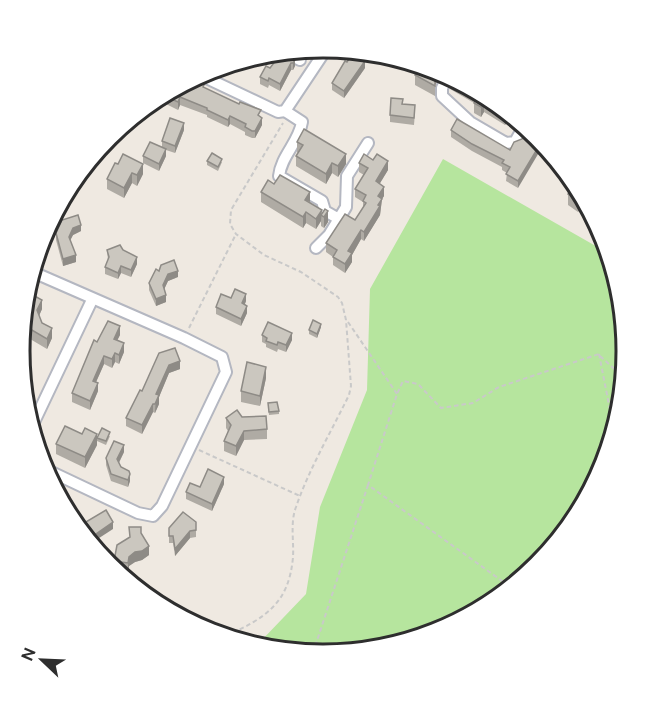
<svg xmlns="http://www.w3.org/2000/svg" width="647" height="702" viewBox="0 0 647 702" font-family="'Public Sans',sans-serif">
<rect width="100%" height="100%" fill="#efe9e1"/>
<polygon fill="#b6e59e" points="443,159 608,253 627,351 604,468 538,566 440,632 323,655 260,642 306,594 320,507 367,390 370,289"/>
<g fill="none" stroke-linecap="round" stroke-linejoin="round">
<defs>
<g id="minor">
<polyline points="288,54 300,60"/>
<polyline points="200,75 278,112 285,111 327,48"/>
<polyline points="448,76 442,88 442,96 470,122 506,143 515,142 524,126"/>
<path d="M285,111L302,122C299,142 281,156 279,176L322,201L325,211L339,219"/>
<polyline points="316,248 329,235 346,207 347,176 368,143"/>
<polyline points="35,273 184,338 222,357 226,372 162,506 153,516 138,513 43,468"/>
<polyline points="34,422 92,300"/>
</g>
</defs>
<use href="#minor" stroke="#b4b7c1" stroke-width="14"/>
<g stroke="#c9c9c9" stroke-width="2" stroke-dasharray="4.5 3" stroke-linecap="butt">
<polyline points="348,322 397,394"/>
<polyline points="189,328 236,234"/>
<polyline points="599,354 613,425"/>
<polyline points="600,356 622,376"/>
<polyline points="199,450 300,496"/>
<polyline points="509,586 368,485 397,394 403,381 418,384 441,408 473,403 499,387 599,354"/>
<path d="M226,636C265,618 289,604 293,557C294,541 290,523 296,507C309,469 331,432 349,395L351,386L346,320L342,303L338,297L301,272L264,255L236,234L230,224L231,210L283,123"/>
<polyline points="313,653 368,485"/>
</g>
<use href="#minor" stroke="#fff" stroke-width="10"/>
</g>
<g fill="#afaba4">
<polygon points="312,49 308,56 299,52"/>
<polygon points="286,54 295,66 293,70 291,70 280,91 269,85 268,88 260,84 260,77 284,59"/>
<polygon points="396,61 441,71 441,74 435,85 435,96 415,85 415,75 416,73"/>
<polygon points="365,68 344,98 332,90 332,83"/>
<polygon points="451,78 510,117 505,125 484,112 481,117 474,113 474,103 450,89 450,79"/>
<polygon points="194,79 205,88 261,117 262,125 255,138 252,138 245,135 245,132 230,124 228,127 207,117 207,115 180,105 178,110 160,101"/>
<polygon points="415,112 414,125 390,122 390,115"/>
<polygon points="184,130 175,153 166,150 166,156 159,171 143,163 143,156 162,148 162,141"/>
<polygon points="451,130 510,150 522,139 518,188 506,181 507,173 502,170 502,167 472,151 451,137"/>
<polygon points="297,142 346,164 338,177 332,173 326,184 296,166 296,156 298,153 297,152"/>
<polygon points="207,161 222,162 218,171 207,165"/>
<polygon points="115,163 143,174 137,186 132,183 124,198 107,189 107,179"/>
<polygon points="359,163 388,170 379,184 384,196 382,199 380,215 364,241 361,239 352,255 352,262 345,273 333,265 333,257 326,252 326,243 355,220 363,208 363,202 355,197 355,189 364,175 359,172"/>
<polygon points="573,187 583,203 578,212 568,205 568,194"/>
<polygon points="261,192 310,202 328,222 324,228 321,226 321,221 316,229 306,223 303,228 261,202"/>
<polygon points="81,231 73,235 70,240 76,262 63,266 56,240 56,233"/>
<polygon points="107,250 123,250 137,264 131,277 121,273 118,279 105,274 105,267 108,260"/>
<polygon points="178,277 168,281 164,289 166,302 156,306 149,290 149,283"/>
<polygon points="31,294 42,309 39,316 42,323 52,338 47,349 25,336 23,332"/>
<polygon points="231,298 246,301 245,304 247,313 241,326 216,314 216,307"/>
<polygon points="321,327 317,338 309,334 309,330"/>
<polygon points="120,335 117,340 124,352 119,364 115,362 112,368 104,364 96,382 98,391 90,410 72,402 72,393 97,342"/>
<polygon points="262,335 292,340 286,352 278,349 277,352 266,347 266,344 262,342"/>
<polygon points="175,348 180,369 169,373 159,397 159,404 155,413 153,412 142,434 126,426 126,418 142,391"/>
<polygon points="266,378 260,406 241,402 241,391"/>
<polygon points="268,406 279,411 279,414 269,415"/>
<polygon points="242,417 267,429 267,439 244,440 236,456 224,451 224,441 228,431 226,428 226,418"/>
<polygon points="110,436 106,445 97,441 97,438"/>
<polygon points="56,444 97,445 85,468 56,454"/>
<polygon points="124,452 119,463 130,481 128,487 111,481 106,465 106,458"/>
<polygon points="224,484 212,511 186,499 186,492 200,487"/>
<polygon points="196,522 196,537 190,538 175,556 173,543 169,543 169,528"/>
<polygon points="141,533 149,555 142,560 135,562 129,566 128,573 114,570 114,561"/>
</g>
<g fill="#8e8b86">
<polygon points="295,59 295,66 293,70 293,63"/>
<polygon points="365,61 365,68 344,98 344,91"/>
<polygon points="291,63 291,70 280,91 280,84"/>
<polygon points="438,70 441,71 441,74 435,85 435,96 435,76"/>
<polygon points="180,97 180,105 178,110 178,102"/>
<polygon points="484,103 484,112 481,117 481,107"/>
<polygon points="506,114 510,117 505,125 505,115"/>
<polygon points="230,116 230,124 228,127 228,120"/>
<polygon points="262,118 262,125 255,138 255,131"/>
<polygon points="184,123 184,130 175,153 175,146"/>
<polygon points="542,141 544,144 518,188 518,181"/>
<polygon points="166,149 166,156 159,171 159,164"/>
<polygon points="346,154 346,164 338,177 338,166"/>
<polygon points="388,161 388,170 376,190 376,181"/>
<polygon points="332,163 332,173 326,184 326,174"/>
<polygon points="143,164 143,174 137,186 137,175"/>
<polygon points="132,173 132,183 124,198 124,188"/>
<polygon points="384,187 384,196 382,199 380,215 364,241 364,232 378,196"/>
<polygon points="310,192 310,202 305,200"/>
<polygon points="580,198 583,203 578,212 578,201"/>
<polygon points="322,210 321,221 316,229 316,219"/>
<polygon points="328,211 328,222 324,228 324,217"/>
<polygon points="306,212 306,223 303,228 303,217"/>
<polygon points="81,225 81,231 73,235 69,243 69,237 73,228"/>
<polygon points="361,230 361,239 352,255 352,262 345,273 345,264 348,251"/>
<polygon points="76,255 76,262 63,266 63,259"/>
<polygon points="137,257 137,264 131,277 131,270"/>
<polygon points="121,266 121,273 118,279 118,273"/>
<polygon points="178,271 178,277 168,281 163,292 163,285 168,274"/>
<polygon points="246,294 246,301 242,310 242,303"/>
<polygon points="166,295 166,302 156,306 156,299"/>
<polygon points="42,300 42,309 37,320 37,310"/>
<polygon points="247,306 247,313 241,326 241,319"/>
<polygon points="321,324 321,327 317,338 317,334"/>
<polygon points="120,326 120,335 114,347 114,339"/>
<polygon points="52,328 52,338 47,349 47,339"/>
<polygon points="292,333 292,340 286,352 286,345"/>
<polygon points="124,343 124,352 119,364 119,355"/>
<polygon points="115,353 115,362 112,368 112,359"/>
<polygon points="26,354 26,361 22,365 21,360"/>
<polygon points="104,356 104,364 93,389 93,381"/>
<polygon points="180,361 180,369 169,373 159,397 159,404 155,413 156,394 169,365"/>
<polygon points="266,367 266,378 260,406 260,396"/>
<polygon points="26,368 26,374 24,376 23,370"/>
<polygon points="98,383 98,391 90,410 90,401"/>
<polygon points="153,404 153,412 142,434 142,425"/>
<polygon points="244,431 244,440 236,456 236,446"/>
<polygon points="97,434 97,445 85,468 85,457"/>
<polygon points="124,445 124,452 117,466 117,459"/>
<polygon points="130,474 130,481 128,487 128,480"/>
<polygon points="224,477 224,484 212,511 212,504"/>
<polygon points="113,522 113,529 93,542 90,538"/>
<polygon points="190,531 190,538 175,556 175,549"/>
<polygon points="149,546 149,555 142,560 135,562 129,566 128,573 128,563 129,557 135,552"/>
</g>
<g fill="#cbc7bf" stroke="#8e8b86" stroke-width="1.5">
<polygon points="286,54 295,59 293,63 291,63 280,84 269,78 268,81 260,77 266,66 270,68 279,56 284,59"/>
<polygon points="352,54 365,61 344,91 332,83 345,61 347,62"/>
<polygon points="420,66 438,70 435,76 435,86 415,75"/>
<polygon points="451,78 506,114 505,115 484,103 481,107 474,103 478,96 450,79"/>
<polygon points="194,79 205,83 203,87 239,104 240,102 261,110 258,115 262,118 255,131 252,131 245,127 246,124 230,116 228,120 207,110 207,108 180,97 178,102 167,97"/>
<polygon points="391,98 403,99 402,104 415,105 414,118 390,115"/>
<polygon points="170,118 184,123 175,146 162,141"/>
<polygon points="457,119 510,150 514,142 522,139 527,129 539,136 542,141 518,181 506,174 510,167 502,163 504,160 472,144 451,130"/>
<polygon points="304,129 346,154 338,166 332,163 326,174 296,156 303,145 297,142"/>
<polygon points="150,142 166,149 159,164 143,156"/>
<polygon points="212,153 222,159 218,167 207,161"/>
<polygon points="123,154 143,164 137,175 132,173 124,188 107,179 115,163 118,164"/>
<polygon points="364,154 373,160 377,154 388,161 376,181 384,187 378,196 382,199 378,205 380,206 364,232 361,230 348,251 352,253 345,264 333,257 337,250 326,243 345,214 355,220 366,203 363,201 366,195 355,189 368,168 359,163"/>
<polygon points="280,175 310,192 305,200 322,210 316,219 306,212 303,217 261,192 268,180 274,184"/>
<polygon points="573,187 580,198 578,201 568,194"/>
<polygon points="325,209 328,211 324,217 321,215"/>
<polygon points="78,215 81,225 73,228 69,237 76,255 63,259 56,233 62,220"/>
<polygon points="120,245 123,250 137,257 131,270 121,266 118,273 105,267 109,257 107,250"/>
<polygon points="174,260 178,271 168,274 163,285 166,295 156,299 149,283 156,269 159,271 161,265"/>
<polygon points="235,289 246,294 242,303 247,306 241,319 216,307 221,294 231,298"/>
<polygon points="31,294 42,300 37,310 42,323 52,328 47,339 25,326"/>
<polygon points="313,320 321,324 317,334 309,330"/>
<polygon points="108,321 120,326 114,339 124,343 119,355 115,353 112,359 104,356 93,381 98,383 90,401 72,393 94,340 97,342"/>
<polygon points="268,322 292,333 286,345 278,342 277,345 266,341 267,338 262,335"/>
<polygon points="175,348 180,361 169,365 156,394 159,395 155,404 153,404 142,425 126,418 140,390 142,391 159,353"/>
<polygon points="20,350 26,354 21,360 20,351"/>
<polygon points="247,362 266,367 260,396 241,391"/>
<polygon points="22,364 26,368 23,370"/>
<polygon points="277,402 279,411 269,412 268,403"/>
<polygon points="237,410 242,417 266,416 267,429 244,431 236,446 224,441 231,425 226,418"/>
<polygon points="65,426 82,434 85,428 97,434 85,457 56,444"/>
<polygon points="102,428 110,432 106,441 97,438"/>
<polygon points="114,441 124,445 117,459 121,467 129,471 130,474 128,480 111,474 106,458"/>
<polygon points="208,469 224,477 212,504 186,492 190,483 200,487"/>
<polygon points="106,510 113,522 90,538 80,522 86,522"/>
<polygon points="183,512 196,522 196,530 190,531 175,549 173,536 169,536 169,528"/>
<polygon points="129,527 141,527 141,533 149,546 142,551 135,552 129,557 128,563 114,561 117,545 130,537"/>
</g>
<path d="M0 0H647V702H0ZM30 351a293 293 0 1 1 586 0a293 293 0 1 1-586 0Z" fill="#fff" fill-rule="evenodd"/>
<path fill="none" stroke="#2e2e2e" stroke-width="3" d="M30 351a293 293 0 1 1 586 0a293 293 0 1 1-586 0Z"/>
<g transform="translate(42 660) rotate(293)" stroke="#ffffff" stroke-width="4.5" paint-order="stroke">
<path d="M0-4.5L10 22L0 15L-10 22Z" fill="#2e2e2e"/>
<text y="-9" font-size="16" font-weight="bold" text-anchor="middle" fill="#2e2e2e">N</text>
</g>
</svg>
